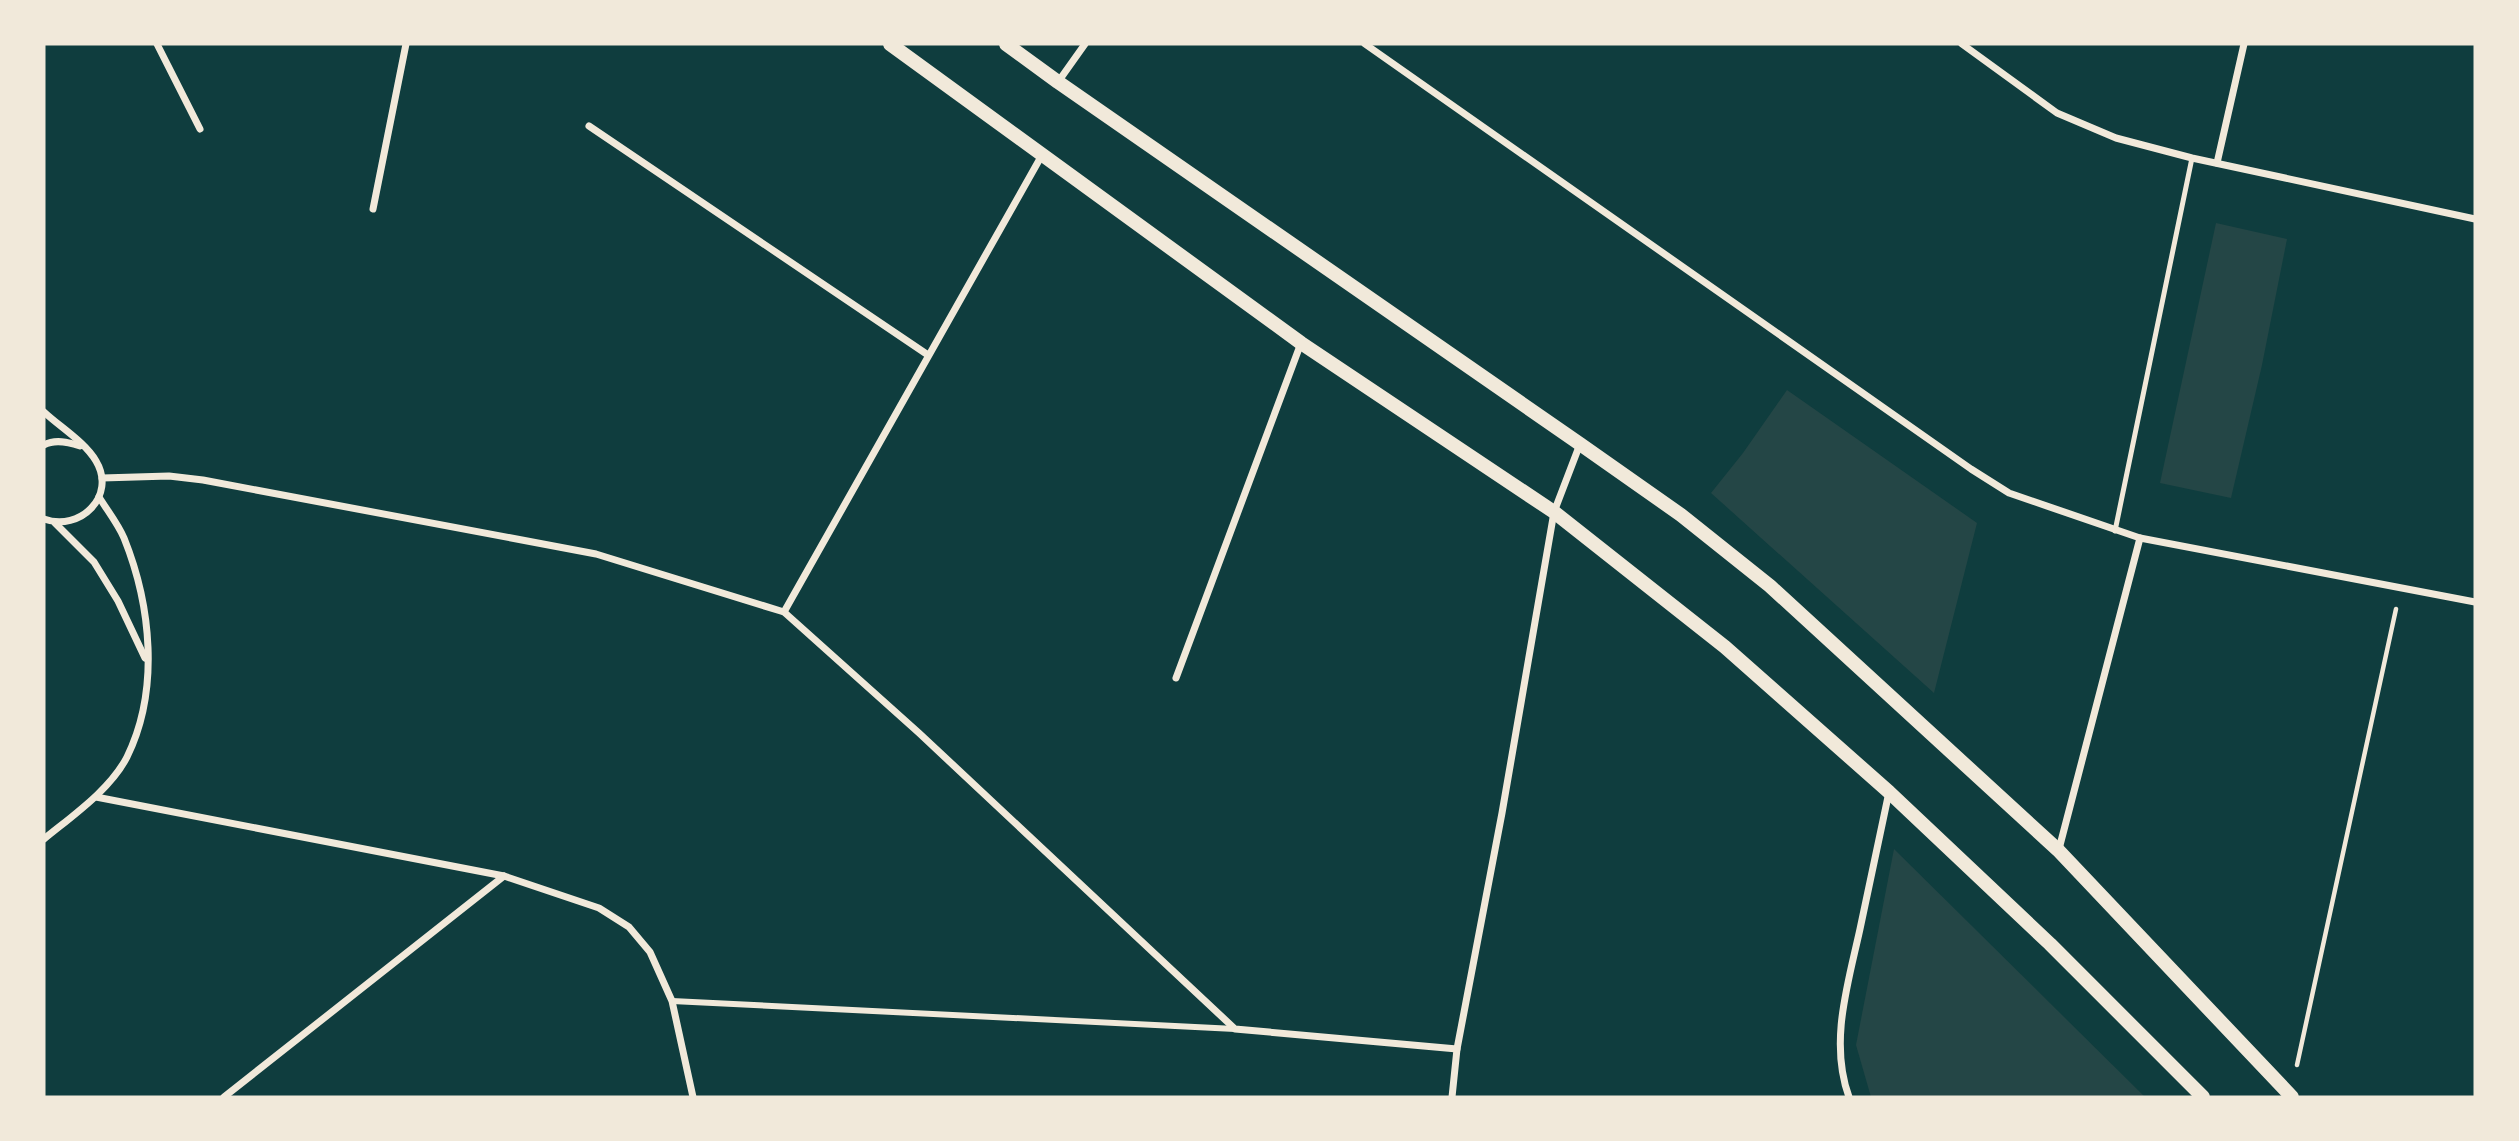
<svg xmlns="http://www.w3.org/2000/svg" width="2519" height="1141" viewBox="0 0 2519 1141" font-family="Ubuntu,sans-serif">
<rect width="100%" height="100%" fill="#0f3d3e"/>
<g fill="#244646">
<polygon points="2216,223 2287,239 2262,365 2231,498 2160,483"/>
<polygon points="1787,390 1977,523 1934,693 1711,493 1743,453"/>
<polygon points="1894,849 2145,1097 1871,1097 1856,1045"/>
</g>
<g fill="none" stroke-linecap="round" stroke-linejoin="round">
<polyline stroke="#f1e9da" stroke-width="4.5" points="2297,1065 2396,609"/>
<polyline stroke="#f1e9da" stroke-width="5" points="2115,531 2192,158"/>
<polyline stroke="#f1e9da" stroke-width="6" points="672,1001 1235,1029"/>
<g stroke="#f1e9da" stroke-width="7">
<polyline points="157,44 200,129"/>
<polyline points="1365,44 1971,469 2009,493 2140,538 2475,602"/>
<polyline points="1962,44 2057,113 2116,138 2192,158 2475,219"/>
<polyline points="1058,82 1085,44"/>
<polyline points="589,126 928,355"/>
<polyline points="2217,163 2244,44"/>
<polyline points="373,209 406,44"/>
<path d="M44,412C60,427 85,442 96,461C117,496 80,532 44,519"/>
<path d="M44,445C55,439 68,442 80,446"/>
<polyline points="102,478 169,476 203,480 596,554 784,612 919,733 1235,1029 1457,1049"/>
<polyline points="55,523 94,562 118,601 145,658"/>
<polyline points="784,612 1042,155"/>
<polyline points="1176,678 1301,343"/>
<polyline points="96,797 504,876 599,908 629,927 650,952 672,1001 693,1097"/>
<path d="M44,839C72,816 110,790 127,757C160,690 151,605 124,538C118,524 107,510 99,497"/>
<polyline points="2059,849 2140,538"/>
<polyline points="224,1097 504,876"/>
<polyline points="1452,1097 1457,1049 1502,813 1554,512 1580,444"/>
<path d="M1849,1097C1829,1042 1848,984 1860,929C1870,883 1879,838 1889,792"/>
</g>
<g stroke="#f1e9da" stroke-width="14">
<polyline points="890,44 1301,343 1554,512 1725,647 1889,792 2050,944 2203,1097"/>
<polyline points="1006,44 1058,82 1580,444 1681,515 1770,586 2058,850 2292,1097"/>
</g>
</g>
<rect width="2519" height="1141" fill="none" stroke="#f1e9da" stroke-width="91"/>
</svg>
